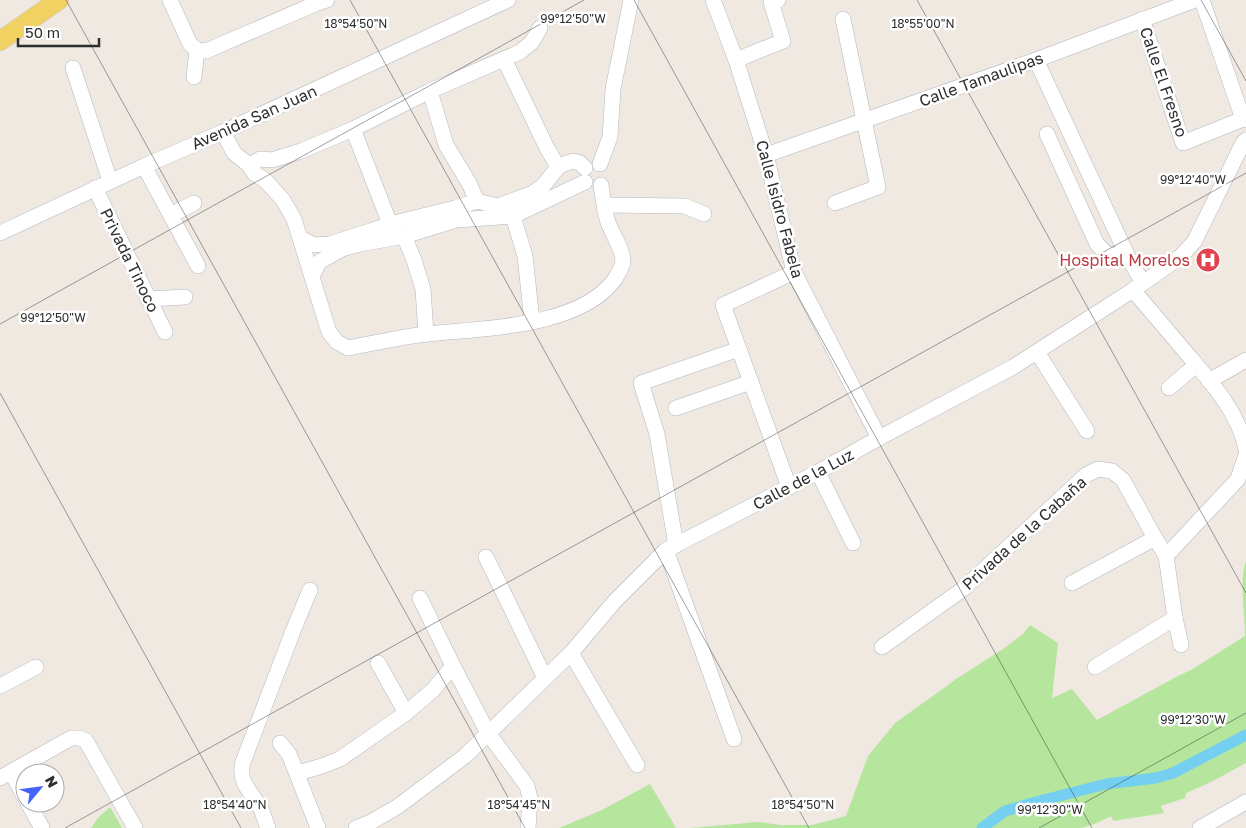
<svg xmlns="http://www.w3.org/2000/svg" width="1246" height="828" viewBox="0 0 1246 828" font-family="'Golos Text',sans-serif">
<rect width="100%" height="100%" fill="#efe9e1"/>
<g fill="#b6e59e">
<path d="M1246,561V763L1211,782L1186,793L1185,798L1161,806L1164,813L1113,821L1111,816L1097,823L1082,828H690L758,822L781,825H812L846,816L868,756L895,723L944,688L956,679L1003,649L1023,634L1030,625L1058,643L1052,698L1072,689L1097,720L1178,676L1191,670L1245,636C1245,615 1239,580 1246,561Z"/>
<polygon points="650,784 676,828 559,828 602,810"/>
<polygon points="110,807 122,828 91,828 98,818"/>
</g>
<g fill="none" stroke-linecap="round" stroke-linejoin="round">
<polyline stroke="#75cff0" stroke-width="11" points="982,828 1005,811 1032,803 1106,784 1156,778 1173,773 1246,735"/>
<defs>
<g id="minor">
<polyline points="170,0 190,44 197,50 206,51 315,4 327,0"/>
<polyline points="713,0 736,60 766,155 794,272 879,438"/>
<polyline points="1202,0 1243,119"/>
<polyline points="1142,19 1183,143 1243,119 1246,120"/>
<polyline points="504,59 547,148 558,167"/>
<polyline points="736,60 783,41 771,2 778,0"/>
<polyline points="1036,60 1128,257 1143,283"/>
<polyline points="73,68 110,181"/>
<polyline points="194,77 197,50"/>
<polyline points="430,91 446,145 469,183 477,201"/>
<polyline points="353,129 390,224"/>
<path d="M223,132L234,153L249,165L255,174L265,180L283,200L294,219L329,332L337,342L348,348C374,343 401,337 427,334C482,328 580,328 615,279C618,274 622,267 623,262C623,249 612,234 608,222C604,211 603,197 601,185"/>
<polyline points="1047,134 1097,244 1107,254 1128,257"/>
<polyline points="766,155 1036,60 1195,0"/>
<polyline points="600,164 610,137 613,89 631,0"/>
<polyline points="249,165 260,159 272,160 301,151 353,129 430,91 520,52 532,42 540,28"/>
<polyline points="144,166 198,266"/>
<polyline points="95,188 165,332"/>
<polyline points="835,203 878,187 843,19"/>
<polyline points="605,205 685,206 704,214"/>
<polyline points="171,215 194,203"/>
<polyline points="513,216 525,256 532,321"/>
<polyline points="0,233 144,166 223,132 508,0"/>
<polyline points="404,236 414,260 423,289 426,334"/>
<polyline points="300,238 314,245 330,244 370,231 390,224 455,208 477,201 498,206 533,193 543,186 558,167 564,164 573,161 580,163 585,168"/>
<polyline points="312,277 319,262 342,249 360,244 404,236 456,220 513,216 585,182"/>
<path d="M1133,290C1150,310 1166,329 1183,349C1208,379 1238,410 1246,449"/>
<polyline points="148,299 185,297"/>
<polyline points="1037,352 1087,431"/>
<polyline points="1209,381 1246,360"/>
<polyline points="1169,388 1196,365"/>
<polyline points="676,408 751,382"/>
<polyline points="818,472 853,543"/>
<polyline points="789,487 723,305 794,272"/>
<polyline points="676,545 657,434 641,383 739,349"/>
<polyline points="666,550 734,739"/>
<polyline points="1166,556 1238,479 1246,455"/>
<polyline points="486,557 545,678"/>
<polyline points="1072,583 1155,538"/>
<polyline points="420,598 453,666 488,733 527,786 530,798 528,828"/>
<polyline points="882,647 963,589 1086,475 1098,469 1112,471 1123,480 1155,538 1166,556 1175,618 1181,645"/>
<polyline points="571,653 637,765"/>
<polyline points="378,663 406,713"/>
<polyline points="1095,667 1175,618"/>
<polyline points="0,686 36,667"/>
<polyline points="280,743 289,754 318,828"/>
<polyline points="11,772 25,798"/>
<polyline points="298,773 322,766 340,759 406,713 433,690 453,666"/>
<polyline points="0,778 71,738 79,738 86,741 135,828"/>
<polyline points="28,803 42,828"/>
<path d="M268,828C265,821 263,812 259,805C249,790 238,781 243,762L293,631L310,590"/>
<polyline points="356,828 371,822 397,807 465,756 571,653 615,601 666,550 818,472 879,438 1013,367 1133,290 1180,257 1194,242 1243,143 1246,140"/>
<polyline points="1200,828 1246,802"/>
</g>
<polyline id="major" points="0,41 59,0"/>
</defs>
<use href="#minor" stroke="#b4b7c1" stroke-width="16"/>
<use href="#major" stroke="#c9c9c9" stroke-width="20"/>
<use href="#minor" stroke="#fff" stroke-width="15"/>
<use href="#major" stroke="#f2d163" stroke-width="19"/>
</g>
<path fill="none" stroke="#2e2e2e" stroke-width="1" stroke-opacity="0.45" d="M66,0L525,828M350,0L809,828M634,0L1092,828M917,0L1246,593M1201,0L1246,81M0,324L584,0M0,393L241,828M65,828L1246,173M1039,828L1246,713"/>
<defs>
<symbol id="hospital-disc" viewBox="-11 -11 22 22"><circle r="9.5" fill="#e0444e" stroke="#fff"/><path d="M-5-5h3v3.5h4V-5h3V5h-3V1.5h-4V5h-3Z" fill="#fff"/></symbol>
</defs>
<g fill-rule="evenodd">
<use href="#hospital-disc" x="1194" y="246" width="28" height="28"/>
</g>
<g text-anchor="middle" dominant-baseline="central" stroke-width="5" stroke-linejoin="round" paint-order="stroke">
<g font-size="16" fill="#2e2e2e" stroke="#fff">
<text transform="translate(981 79) rotate(-20)">Calle Tamaulipas</text>
<text transform="translate(1164 82) rotate(71)">Calle El Fresno</text>
<text transform="translate(254 117) rotate(-24)">Avenida San Juan</text>
<text transform="translate(780 209) rotate(75)">Calle Isidro Fabela</text>
<text transform="translate(130 260) rotate(64)">Privada Tinoco</text>
<text transform="translate(803 479) rotate(-28)">Calle de la Luz</text>
<text transform="translate(1024 533) rotate(-42)">Privada de la Cabaña</text>
</g>
<g font-size="16" fill="#be3a42" stroke="#fff" text-anchor="end">
<text x="1190" y="260">Hospital Morelos</text>
</g>
</g>
<g font-size="12" text-anchor="middle" fill="#2e2e2e" stroke="#fff" stroke-width="5" stroke-linejoin="round" paint-order="stroke">
<text x="573" y="23">99°12'50"W</text>
<text x="356" y="28">18°54'50"N</text>
<text x="923" y="28">18°55'00"N</text>
<text x="1193" y="184">99°12'40"W</text>
<text x="53" y="322">99°12'50"W</text>
<text x="1193" y="724">99°12'30"W</text>
<text x="235" y="809">18°54'40"N</text>
<text x="519" y="809">18°54'45"N</text>
<text x="803" y="809">18°54'50"N</text>
<text x="1050" y="814">99°12'30"W</text>
</g>
<g transform="translate(40 788) rotate(61)"><circle r="24" fill="#ffffff" stroke="#ababab"/>
<path d="M0-4L9 19L0 12L-9 19Z" fill="#4264fb"/>
<text y="-8" font-size="14" font-weight="bold" text-anchor="middle" fill="#2e2e2e">N</text>
</g>
<path d="M18 38v8h81v-8" fill="none" stroke="#2e2e2e" stroke-width="2.5"/>
<text x="25" y="38" font-size="15" fill="#2e2e2e" stroke="#ffffff" stroke-width="4" paint-order="stroke">50 m</text>
</svg>
